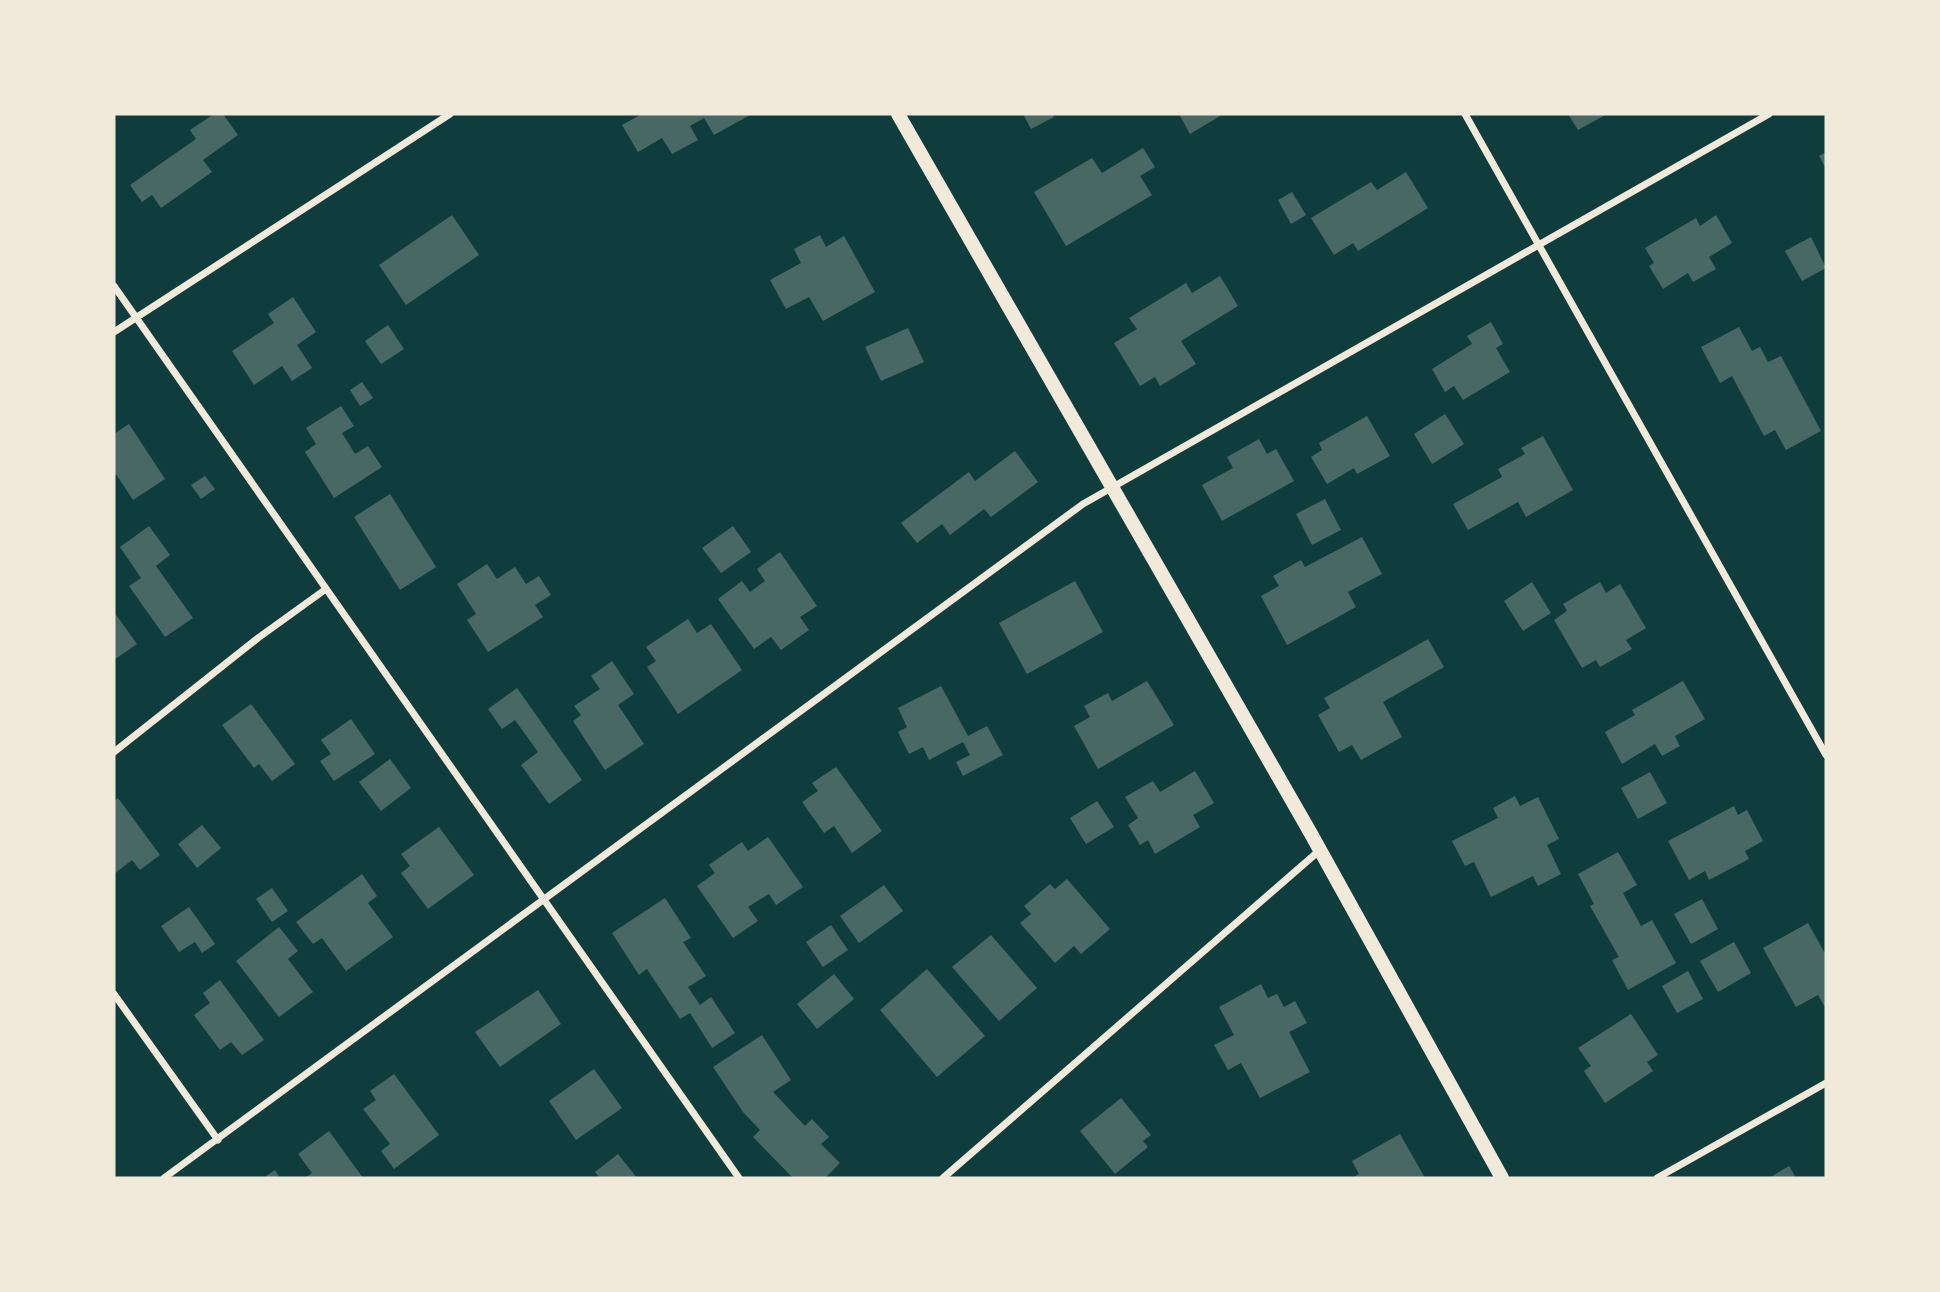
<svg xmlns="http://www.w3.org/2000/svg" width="1940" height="1292" viewBox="0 0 1940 1292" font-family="Jost,sans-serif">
<rect width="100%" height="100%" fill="#0f3d3e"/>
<g fill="#486865">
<polygon points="214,114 223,114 238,135 203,160 212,172 161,208 152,195 142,202 130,185 196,139 190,130"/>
<polygon points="642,114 752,114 714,135 704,118 690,126 698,140 672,154 662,138 638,152 622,125"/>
<polygon points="1023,114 1052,114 1054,117 1031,129"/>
<polygon points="1179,114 1219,114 1220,116 1190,134"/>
<polygon points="1568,114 1607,114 1578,130"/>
<polygon points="1143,148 1155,167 1140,176 1152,195 1066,246 1034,192 1092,158 1102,173"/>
<polygon points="1826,152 1826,169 1819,156"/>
<polygon points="1406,172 1428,208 1358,251 1353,243 1334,255 1311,218 1371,182 1377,190"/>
<polygon points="1292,192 1306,215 1291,224 1278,200"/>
<polygon points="452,215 479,255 406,305 379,265"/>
<polygon points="1716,215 1732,243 1709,257 1716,269 1693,282 1688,273 1663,289 1649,266 1654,263 1645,248 1696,218 1700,226"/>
<polygon points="820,235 826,247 844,236 875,292 823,321 809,297 786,309 770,280 801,263 794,249"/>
<polygon points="1811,237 1826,268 1802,281 1785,251"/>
<polygon points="1220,276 1238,306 1181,341 1196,364 1160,386 1155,377 1140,386 1114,343 1137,329 1129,318 1186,283 1192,293"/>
<polygon points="293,297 316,332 297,345 312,368 292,381 282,366 254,385 232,351 274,323 268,314"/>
<polygon points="1491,322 1503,344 1496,348 1510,372 1463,400 1454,386 1445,392 1432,369 1472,344 1467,336"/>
<polygon points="388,325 404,349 381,364 365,341"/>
<polygon points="1739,327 1752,351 1760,347 1768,362 1781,356 1821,431 1786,450 1775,430 1764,436 1732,376 1720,383 1701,347"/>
<polygon points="908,328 924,362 881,381 865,347"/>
<polygon points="362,382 373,398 360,406 350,390"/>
<polygon points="341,406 354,426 342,433 355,454 368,446 382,467 334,498 305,452 316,444 306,428"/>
<polygon points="1445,414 1464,444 1432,464 1414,434"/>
<polygon points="1367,416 1390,456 1357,474 1354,468 1327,484 1311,457 1322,450 1319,443"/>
<polygon points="129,424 165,479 133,500 116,474 114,476 114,434"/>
<polygon points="1543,436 1573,490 1526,517 1518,502 1468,530 1453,504 1502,477 1498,469 1525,454 1521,448"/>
<polygon points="1259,439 1267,454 1276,449 1294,481 1222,521 1202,485 1233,468 1227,457"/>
<polygon points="1015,451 1038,482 991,517 984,509 950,535 942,524 917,543 901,523 969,472 975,481"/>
<polygon points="205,476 215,489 201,499 191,485"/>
<polygon points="390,494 436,567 400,590 354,517"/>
<polygon points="1325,499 1341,530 1312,545 1296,514"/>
<polygon points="149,526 170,555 156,566 193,618 165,637 129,586 141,578 120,547"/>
<polygon points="733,526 751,552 721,573 702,548"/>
<polygon points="1362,537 1382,574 1348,592 1356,607 1287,645 1261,596 1279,586 1273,576 1301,560 1305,567"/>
<polygon points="780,552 817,606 800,617 809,630 781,650 771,637 754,649 718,599 742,581 750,592 765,581 757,569"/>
<polygon points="487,564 497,579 515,567 526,584 539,576 551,595 535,605 543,617 488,652 467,620 476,614 457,584"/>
<polygon points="1075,581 1103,632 1027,674 999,623"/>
<polygon points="1532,582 1551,613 1523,631 1504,601"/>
<polygon points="1600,582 1606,593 1620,584 1646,628 1626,640 1632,649 1600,667 1596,660 1582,668 1554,620 1567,611 1563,604"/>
<polygon points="114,612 137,644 114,660"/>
<polygon points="688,619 697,633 711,624 742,670 678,714 647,667 656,661 646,647"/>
<polygon points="1428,639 1444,667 1383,702 1402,737 1361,760 1352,745 1339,752 1318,715 1330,708 1324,698"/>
<polygon points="612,661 634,694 618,705 644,744 605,770 573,721 581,715 574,706 600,689 591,676"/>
<polygon points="1147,681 1174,725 1098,769 1074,726 1090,717 1084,706 1108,693 1112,701"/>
<polygon points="1683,681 1705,719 1675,736 1680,746 1662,756 1655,744 1622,764 1605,732 1635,715 1632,710"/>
<polygon points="941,686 968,736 987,726 1003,755 963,776 956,762 970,755 963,742 929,760 923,747 909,754 898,732 907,727 898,708"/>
<polygon points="517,688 582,780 549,804 521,765 538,752 515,720 502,729 488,709"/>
<polygon points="251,704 295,764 272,781 259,764 254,768 222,725"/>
<polygon points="351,719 375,754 334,781 320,761 331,754 321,740"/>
<polygon points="390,759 411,788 381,811 359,782"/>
<polygon points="836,767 882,831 852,853 834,826 824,833 802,802 818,791 812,783"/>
<polygon points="1195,771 1214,803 1193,815 1200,827 1155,854 1148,840 1140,845 1128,825 1138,818 1125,797 1153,781 1160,792"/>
<polygon points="1650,772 1667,803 1638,819 1621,788"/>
<polygon points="1515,796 1520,806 1538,797 1559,839 1547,845 1561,874 1538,886 1533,876 1491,897 1474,862 1465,866 1452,841 1498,818 1493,808"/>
<polygon points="118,798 160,855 140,870 132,860 114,874 114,801"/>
<polygon points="1097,801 1114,827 1086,844 1070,818"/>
<polygon points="1734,806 1738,815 1747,810 1763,841 1745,851 1749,859 1709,880 1705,871 1689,880 1668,841"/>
<polygon points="202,825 221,848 197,868 178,844"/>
<polygon points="439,827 474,875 428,909 401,873 410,866 401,854"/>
<polygon points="768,837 803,887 776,905 769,894 748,907 758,921 733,938 697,886 715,873 709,865 720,857 742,842 748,851"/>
<polygon points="1618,852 1637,885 1623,893 1641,926 1652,920 1676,963 1628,990 1612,960 1619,957 1590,906 1594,904 1578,874"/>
<polygon points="362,874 377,896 368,903 393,937 346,971 322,938 313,944 296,922"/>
<polygon points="1067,879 1110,929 1081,954 1074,946 1055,963 1020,923 1031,914 1024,906 1050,884 1055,889"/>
<polygon points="884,885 903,911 859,943 840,916"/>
<polygon points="272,888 288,911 272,922 256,899"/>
<polygon points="665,898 691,938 683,942 706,976 688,987 700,1005 711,997 735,1033 712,1048 690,1013 680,1019 647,969 639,975 612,933"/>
<polygon points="1702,899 1718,929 1691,944 1674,914"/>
<polygon points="189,907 215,944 202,953 195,942 179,952 161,926"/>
<polygon points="1808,923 1826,955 1826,1009 1818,995 1796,1007 1763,948"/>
<polygon points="831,925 848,950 823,967 806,942"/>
<polygon points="279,927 298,951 288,959 313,992 279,1017 236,961"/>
<polygon points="991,935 1037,988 999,1021 952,967"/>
<polygon points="1734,942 1751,973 1718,992 1700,961"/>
<polygon points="927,969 985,1036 937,1077 880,1010"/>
<polygon points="1688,971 1703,999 1677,1013 1662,986"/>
<polygon points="834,974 854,999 817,1029 797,1004"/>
<polygon points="220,980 264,1040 242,1055 231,1042 220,1050 194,1015 210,1003 203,993"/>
<polygon points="1261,984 1268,998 1277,994 1284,1007 1295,1001 1307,1023 1289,1032 1310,1072 1260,1098 1241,1063 1228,1070 1214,1045 1234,1035 1219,1007"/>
<polygon points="538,990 561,1024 500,1067 475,1032"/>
<polygon points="1631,1014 1658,1055 1647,1062 1653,1071 1605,1103 1584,1071 1591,1066 1578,1048"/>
<polygon points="762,1035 791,1080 773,1092 805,1126 812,1119 829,1137 821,1144 840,1163 825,1178 793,1178 753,1137 760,1130 743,1112 713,1067"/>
<polygon points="594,1069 622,1108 576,1140 549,1101"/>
<polygon points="394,1074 439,1135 394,1169 381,1151 390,1144 363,1109 376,1100 370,1091"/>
<polygon points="1121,1098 1151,1135 1143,1141 1148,1147 1115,1174 1080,1131"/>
<polygon points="329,1131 363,1178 305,1178 312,1173 298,1154"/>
<polygon points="1400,1134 1425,1178 1352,1178 1359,1174 1352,1161"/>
<polygon points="618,1154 637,1178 600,1178 595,1172"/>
<polygon points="1789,1166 1796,1178 1769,1178"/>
<polygon points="275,1170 280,1178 263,1178"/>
</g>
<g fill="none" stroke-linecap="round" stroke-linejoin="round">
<g stroke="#f1e9da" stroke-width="7">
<polyline points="1465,114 1826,755"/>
<polyline points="114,286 739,1178"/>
<polyline points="114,332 450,114"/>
<polyline points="114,752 258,638 326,589"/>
<polyline points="114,994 218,1140"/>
<polyline points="164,1178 1083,504 1769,114"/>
<polyline points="943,1178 1320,850"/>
<polyline points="1657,1178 1826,1083"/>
</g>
<polyline stroke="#f1e9da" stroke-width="14" points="898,114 1310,832 1502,1178"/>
</g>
<rect width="1940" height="1292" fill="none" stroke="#f1e9da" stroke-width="231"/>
</svg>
